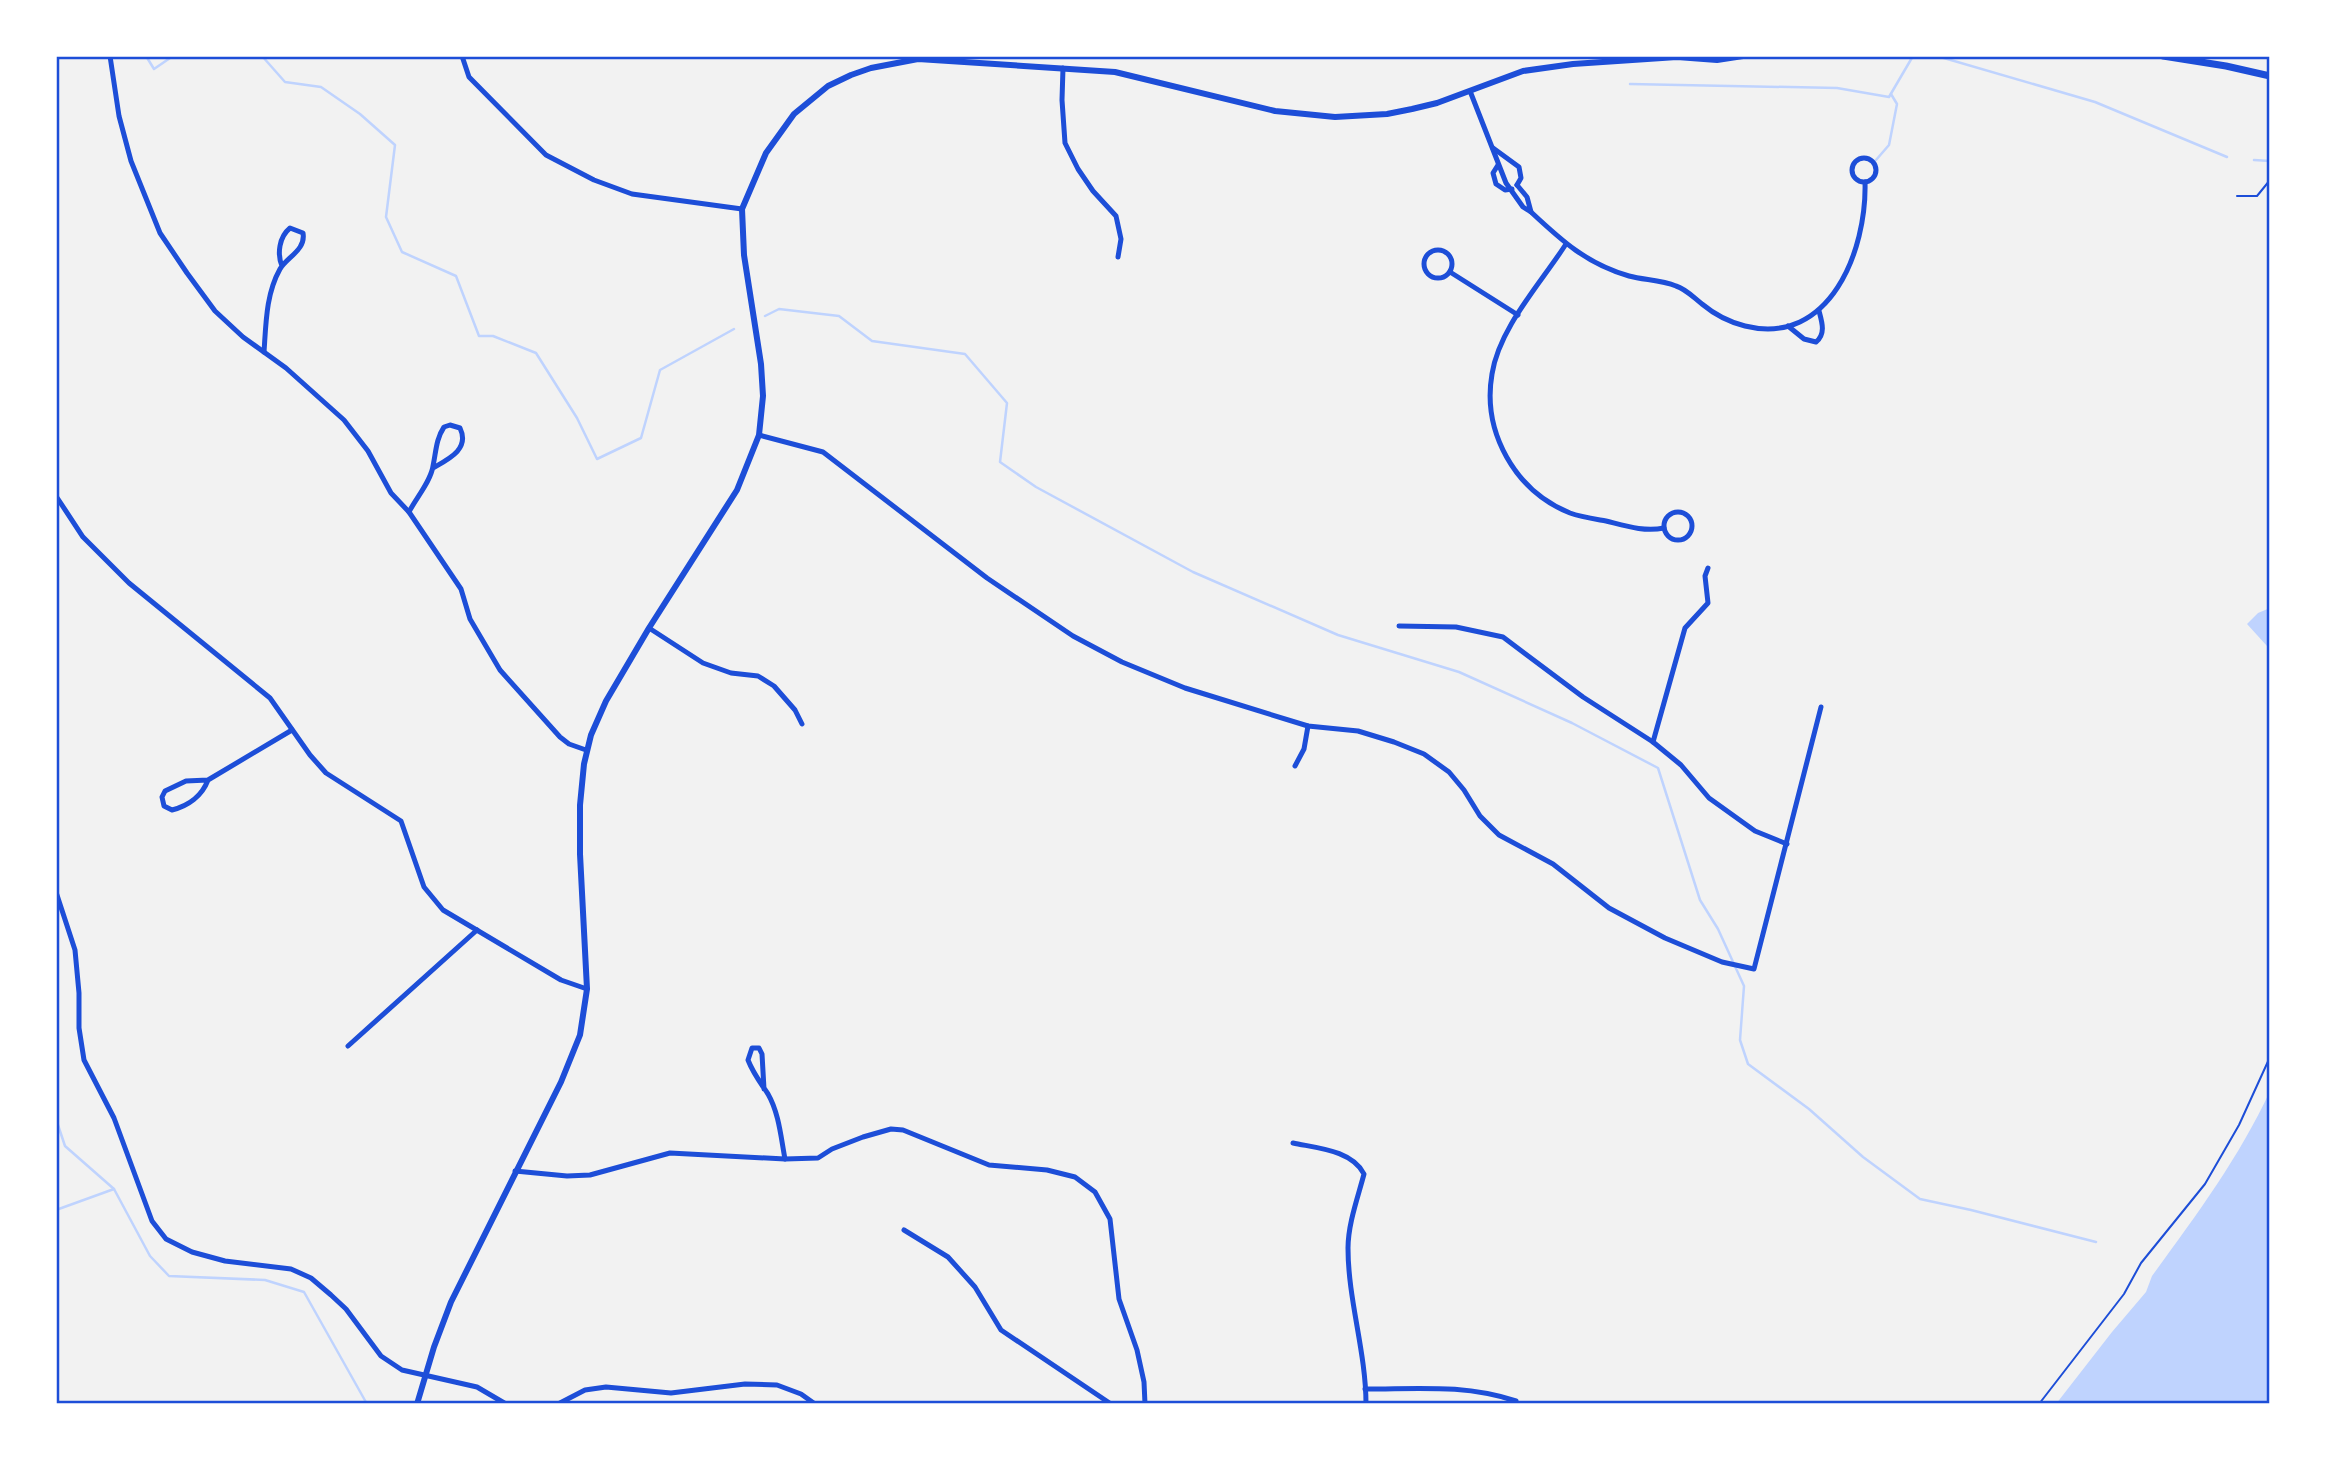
<svg xmlns="http://www.w3.org/2000/svg" width="2326" height="1460" viewBox="0 0 2326 1460" font-family="Arial,sans-serif">
<rect width="100%" height="100%" fill="#f2f2f2"/>
<g fill="#bfd3fe">
<polygon points="2270,608 2270,645 2267,646 2247,624 2258,613"/>
<path d="M2270,1091V1404H2056L2112,1332L2146,1292L2152,1276C2195,1217 2239,1158 2270,1091Z"/>
</g>
<g fill="none" stroke-linecap="round" stroke-linejoin="round">
<g stroke="#bfd3fe" stroke-width="2.5">
<polyline points="146,56 154,69 173,56"/>
<polyline points="262,56 285,82 321,87 360,114 395,145 386,217 402,252 456,276 479,336 493,336 536,353 577,418 597,459 641,438 660,370 734,329"/>
<polyline points="1937,56 2095,102 2227,157"/>
<polyline points="1630,84 1837,88 1889,97 1913,56"/>
<polyline points="1876,160 1889,145 1897,104 1891,94"/>
<polyline points="2254,160 2270,161"/>
<polyline points="765,316 779,309 839,316 872,341 965,354 1007,403 1000,462 1036,487 1193,572 1338,635 1459,672 1572,723 1658,768 1700,900 1718,929 1744,986 1740,1040 1748,1064 1809,1109 1863,1157 1920,1199 1971,1210 2096,1242"/>
<polyline points="56,1119 65,1146 114,1189"/>
<polyline points="56,1210 114,1189 150,1256 169,1276 265,1280 304,1292 367,1404"/>
</g>
<g stroke="#1d4ed8" stroke-width="2">
<polyline points="2237,196 2257,196 2270,180"/>
<polyline points="2039,1404 2124,1294 2141,1263 2205,1184 2239,1125 2270,1057"/>
</g>
<g stroke="#1d4ed8" stroke-width="5">
<polyline points="110,56 119,116 131,161 160,233 187,273 215,311 243,337 286,368 344,420 368,451 391,493 409,512 461,589 470,619 500,670 560,737 569,744 586,750"/>
<polyline points="462,56 469,77 546,155 594,180 632,194 742,209"/>
<polyline points="1063,68 1062,100 1065,143 1078,169 1093,191 1116,216 1121,239 1118,257"/>
<polyline points="1470,91 1506,183 1523,207 1531,212 1527,197 1517,185"/>
<polyline points="1493,148 1519,167 1521,178 1517,185"/>
<circle cx="1864" cy="170" r="12"/>
<polyline points="1498,165 1493,173 1496,184 1505,190 1512,189"/>
<path d="M1531,212C1562,241 1587,264 1629,276C1644,280 1661,280 1676,286C1686,289 1694,298 1702,304C1714,314 1729,322 1745,326C1830,347 1867,250 1865,182"/>
<path d="M1566,244C1541,283 1499,328 1492,374C1482,432 1515,491 1570,513C1581,517 1595,519 1606,521C1626,526 1644,532 1664,528"/>
<circle cx="1438" cy="264" r="14"/>
<polyline points="1450,272 1518,315"/>
<path d="M1788,326L1804,339L1816,342C1826,334 1822,322 1819,311"/>
<path d="M264,352C266,323 266,294 280,269C287,257 306,250 303,233L290,228C279,237 277,254 282,266"/>
<polyline points="759,435 823,452 987,578 1073,636 1122,662 1185,688 1308,726 1358,731 1394,742 1424,754 1449,772 1464,790 1480,816 1499,835 1553,864 1609,908 1665,938 1722,962 1754,969 1821,707"/>
<polyline points="56,496 83,537 129,583 270,698 310,755 326,773 401,821 424,887 443,910 561,980 587,989"/>
<circle cx="1678" cy="526" r="14"/>
<path d="M409,512C416,498 431,481 433,466C436,452 436,439 444,427L450,425L460,428C470,449 449,459 433,468"/>
<polyline points="1399,626 1456,627 1503,637 1583,697 1653,742 1681,765 1709,798 1755,831 1787,844"/>
<polyline points="649,628 703,663 731,673 758,676 774,686 795,710 802,724"/>
<polyline points="1653,742 1685,628 1708,603 1705,576 1708,568"/>
<polyline points="1295,766 1304,749 1308,726"/>
<path d="M208,780C202,796 188,806 172,810L164,806L162,797L165,791L186,781L208,780L292,730"/>
<polyline points="56,892 75,950 79,993 79,1028 84,1060 114,1118 152,1221 166,1239 192,1252 225,1261 291,1269 311,1278 331,1295 346,1309 381,1356 402,1370 477,1387 506,1404"/>
<polyline points="348,1046 477,930"/>
<path d="M764,1089L762,1054L759,1048H752L748,1060C753,1073 760,1082 768,1094C779,1113 781,1138 785,1159"/>
<path d="M1293,1143C1316,1148 1352,1150 1364,1174C1358,1197 1348,1224 1348,1248C1348,1300 1366,1352 1366,1404"/>
<polyline points="515,1171 567,1176 590,1175 670,1153 785,1159 818,1158 832,1149 863,1137 891,1129 903,1130 989,1165 1047,1170 1075,1177 1095,1192 1110,1219 1119,1299 1137,1350 1144,1382 1145,1404"/>
<polyline points="904,1230 948,1257 975,1287 1001,1330 1111,1404"/>
<path d="M1365,1389C1418,1389 1464,1384 1516,1401"/>
<polyline points="558,1404 585,1390 606,1387 671,1393 745,1384 777,1385 801,1394 815,1404"/>
</g>
<polyline stroke="#1d4ed8" stroke-width="6" points="417,1404 434,1347 451,1302 561,1082 580,1035 587,989 580,854 580,805 584,764 591,735 606,701 649,628 737,490 759,435 763,396 761,364 744,255 742,209 766,153 794,114 828,86 851,75 871,68 918,59 1115,72 1275,111 1335,117 1387,114 1412,109 1437,103 1523,71 1573,64 1677,57 1717,60 1743,56"/>
<polyline stroke="#1d4ed8" stroke-width="7" points="2163,56 2226,66 2270,76"/>
</g>
<rect width="2326" height="1460" fill="none" stroke="#ffffff" stroke-width="116"/>
<rect x="58" y="58" width="2210" height="1344" fill="none" stroke="#1d4ed8" stroke-width="2.5"/>
</svg>
